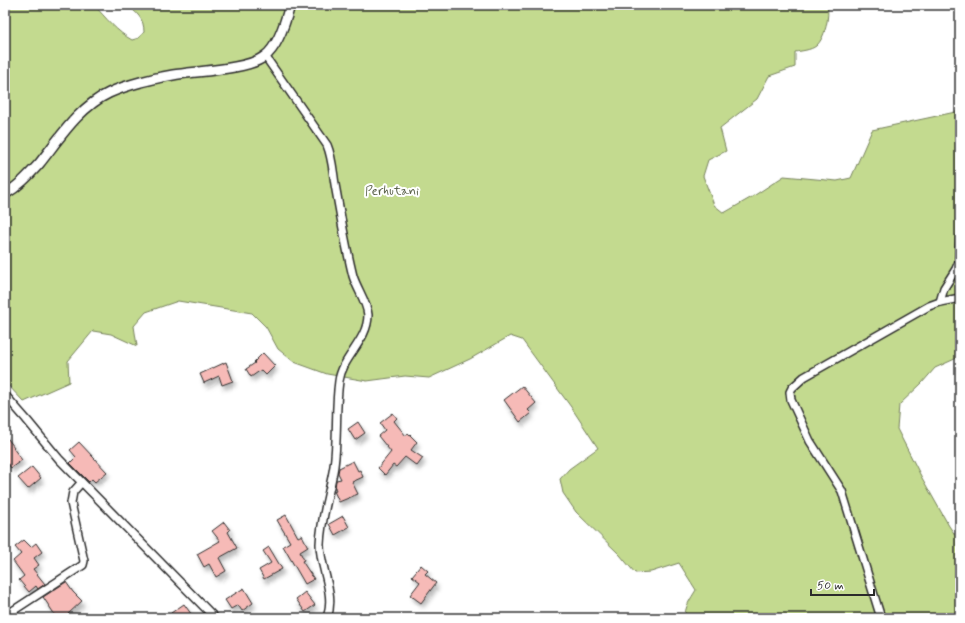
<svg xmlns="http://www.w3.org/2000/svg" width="965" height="623" viewBox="0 0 965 623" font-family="Mynerve,sans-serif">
<defs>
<filter id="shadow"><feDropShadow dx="2.5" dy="4.5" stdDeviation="2" flood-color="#0004"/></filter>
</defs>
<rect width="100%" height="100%" fill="#fff"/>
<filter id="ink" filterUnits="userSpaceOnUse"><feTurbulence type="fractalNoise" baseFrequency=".025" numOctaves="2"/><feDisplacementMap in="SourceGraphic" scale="8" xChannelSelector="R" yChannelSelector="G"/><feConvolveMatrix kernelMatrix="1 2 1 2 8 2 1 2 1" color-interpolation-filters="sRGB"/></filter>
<g filter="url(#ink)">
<path fill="#c3da8f" stroke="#77825d" d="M5,5H94C106,18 117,32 132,40L139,38L144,32C144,18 137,14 128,5H827C830,15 825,39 816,46C811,50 801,51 795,52V67L769,76L757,99L720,128L726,151L708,160L703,176L714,205L724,213L752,197L784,176L837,181L851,178L872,130L960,111V360L957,358L935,368L922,383L899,405L897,429L922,478L949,526L960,542V618H685C684,608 691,598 696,590L679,563L651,572L635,573L620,555L576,512L563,493L560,479L569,469L598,448L571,407L522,340L510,336L470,359L429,378L405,376L367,381L327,374L294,362L278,349L266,327L252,313L178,301L146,312L134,326L137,346L111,334L93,331L68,361L69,382L24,402L5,382Z"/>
<g fill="#f6bab7" stroke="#2b2b2b" filter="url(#shadow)">
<polygon points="263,353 275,366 266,375 261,370 251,377 246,369 255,363 254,362"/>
<polygon points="226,362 233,381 222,385 219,376 204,383 200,374"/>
<polygon points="522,386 536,403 528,410 531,413 520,422 504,400"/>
<polygon points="393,413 397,418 394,421 406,436 408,433 417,442 411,450 423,458 417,466 405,457 396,467 393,465 385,475 378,468 391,452 378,436 385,430 380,423"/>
<polygon points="358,422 365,433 355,440 348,429"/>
<polygon points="5,435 14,447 13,448 22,460 11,468 5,460"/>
<polygon points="79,442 107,472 95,482 92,479 89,482 70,463 76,457 70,450"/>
<polygon points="353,461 358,471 360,470 363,477 352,482 358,494 339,502 334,491 336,490 335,488 336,480 341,479 338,473 339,468"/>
<polygon points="32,467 41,478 28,489 18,478"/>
<polygon points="286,515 298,537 302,535 308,547 300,552 304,560 302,561 314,579 305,584 283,546 290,542 277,520"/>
<polygon points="343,516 349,527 335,535 329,524"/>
<polygon points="224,522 230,530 228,532 237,548 219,558 226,571 216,577 209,564 204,567 197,554 220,541 212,531"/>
<polygon points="24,540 31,547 36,543 42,552 34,558 39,565 33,569 45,584 38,589 36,586 29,592 19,580 24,576 13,561 21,554 15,547"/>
<polygon points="269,547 282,569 264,579 259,570 271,563 263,551"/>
<polygon points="421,565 428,571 425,574 436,583 421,603 410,595 420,582 412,576"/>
<polygon points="66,582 73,592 82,601 68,614 71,618 57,618 43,597"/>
<polygon points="244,588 253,603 242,611 238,605 231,609 225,600"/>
<polygon points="305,592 315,605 305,612 296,599"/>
<polygon points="184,604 194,618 175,618 171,613"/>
</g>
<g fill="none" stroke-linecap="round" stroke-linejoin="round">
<defs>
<g id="minor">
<path d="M265,56L327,145C333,159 333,175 336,190C341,218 346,248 353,276C357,289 367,302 368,315C368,341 342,357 339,381C335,409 338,438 334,466C330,492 321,517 320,544C320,569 336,593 327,618"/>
<polyline points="940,302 944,288 956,269 959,262 960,238"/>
<polyline points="5,395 26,419 59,459 215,618"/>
<polyline points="5,616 83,565 84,561 71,503 73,492 81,483"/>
<polyline points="881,618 842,491 810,441 791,400 790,392 792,388 804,377 929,306 940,302 960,298"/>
</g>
<path id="tertiary" d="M5,194C19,186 28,176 39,164C59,139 79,107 109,93C126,85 154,78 173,75C196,71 248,70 265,56C278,47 286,20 290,5"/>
</defs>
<use href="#minor" stroke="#2b2b2b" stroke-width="10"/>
<use href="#tertiary" stroke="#2b2b2b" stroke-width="12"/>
<use href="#minor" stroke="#fff" stroke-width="7"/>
<use href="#tertiary" stroke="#fff" stroke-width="9"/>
</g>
</g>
<g text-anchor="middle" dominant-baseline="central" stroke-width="4" stroke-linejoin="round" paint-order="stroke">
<g font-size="13" fill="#596049" stroke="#fff">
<text x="392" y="191">Perhutani</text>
</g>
</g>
<rect width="965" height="623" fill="none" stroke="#fff" stroke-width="20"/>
<rect x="10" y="10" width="945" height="603" fill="none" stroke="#2b2b2b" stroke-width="1.5" filter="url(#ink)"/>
<path d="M811 589v6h63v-6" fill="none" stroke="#2b2b2b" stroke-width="2"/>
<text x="817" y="589" font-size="12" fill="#2b2b2b" stroke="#ffffff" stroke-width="3" paint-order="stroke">50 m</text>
</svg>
